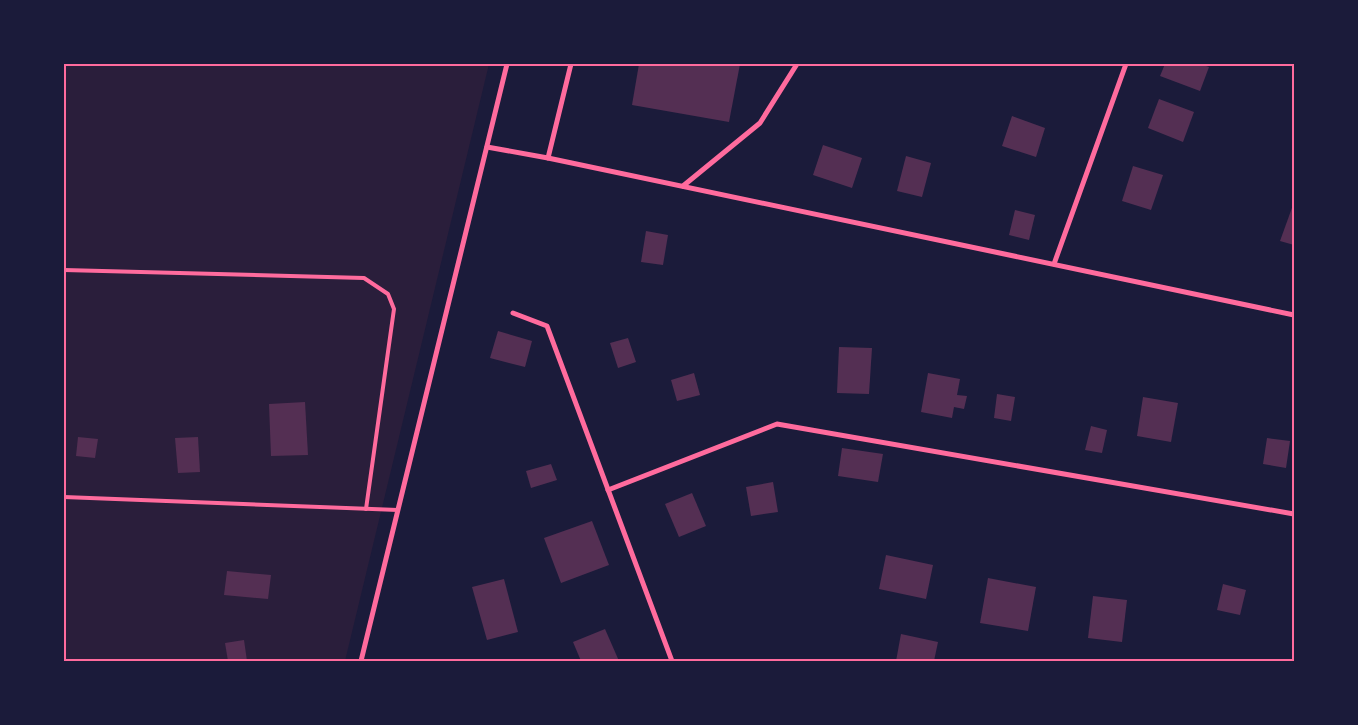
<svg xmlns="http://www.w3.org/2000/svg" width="1358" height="725" viewBox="0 0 1358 725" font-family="'Golos Text',sans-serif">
<rect width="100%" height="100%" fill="#1b1b3a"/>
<polygon fill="#2a1e3b" points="64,64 489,64 345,661 64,661"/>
<g fill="#542f53">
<polygon points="639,64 740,64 729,122 632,105"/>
<polygon points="1165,64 1200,64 1209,67 1200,91 1160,76"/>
<polygon points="1159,99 1194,112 1183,142 1148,128"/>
<polygon points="1012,116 1045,128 1036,157 1002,146"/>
<polygon points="823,145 862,158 852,188 813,175"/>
<polygon points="906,156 931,163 922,197 897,191"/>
<polygon points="1133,166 1163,175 1151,210 1122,201"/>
<polygon points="1293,205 1294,205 1294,245 1280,241"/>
<polygon points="1015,210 1035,215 1029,240 1009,235"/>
<polygon points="646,231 668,235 663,265 641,262"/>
<polygon points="498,331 532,341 525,367 490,358"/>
<polygon points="628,338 636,362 618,368 610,343"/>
<polygon points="839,347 872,348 869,394 837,393"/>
<polygon points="694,373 700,395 677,401 671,380"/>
<polygon points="928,373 960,379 957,395 967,396 964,409 954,407 952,418 921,412"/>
<polygon points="997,394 1015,397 1011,421 994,418"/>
<polygon points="1143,397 1178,403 1171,442 1137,436"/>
<polygon points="305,402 308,455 271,456 269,404"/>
<polygon points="1091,426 1107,430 1102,453 1085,450"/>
<polygon points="78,437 98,439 95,458 76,456"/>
<polygon points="198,437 200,472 178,473 175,438"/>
<polygon points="1267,438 1290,441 1286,468 1263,464"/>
<polygon points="842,448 883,454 878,482 838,476"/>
<polygon points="551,464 557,480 531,488 526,471"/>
<polygon points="773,482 778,512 751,516 746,487"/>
<polygon points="692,493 706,526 679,537 665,504"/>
<polygon points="592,521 609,565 561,583 544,538"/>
<polygon points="886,555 933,565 926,599 879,589"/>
<polygon points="227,571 271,575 268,599 224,595"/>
<polygon points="988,578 1036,587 1028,631 980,623"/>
<polygon points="504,579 518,632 487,640 472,587"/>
<polygon points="1223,584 1246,590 1240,615 1217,610"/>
<polygon points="1093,596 1127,600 1122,642 1088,638"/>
<polygon points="605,629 619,661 581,661 573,642"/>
<polygon points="901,634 938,642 934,661 896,661"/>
<polygon points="244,640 247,661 228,661 225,643"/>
</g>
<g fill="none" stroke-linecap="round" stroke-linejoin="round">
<g stroke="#ff6b9d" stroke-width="4">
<polyline points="64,270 364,278 388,294 394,309 366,509"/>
<polyline points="64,497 398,510"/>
</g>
<g stroke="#ff6b9d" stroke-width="5">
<polyline points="487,147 548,158 1294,315"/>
<polyline points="548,158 571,64"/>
<polyline points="683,186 760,123 797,64"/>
<polyline points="1054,264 1126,64"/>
<polyline points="513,313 547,326 672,661"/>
<polyline points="608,490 777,424 1294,514"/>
<polyline points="361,661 507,64"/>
</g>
</g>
<rect width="1358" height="725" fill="none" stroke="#1b1b3a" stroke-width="130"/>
<rect x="65" y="65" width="1228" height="595" fill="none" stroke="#ff6b9d" stroke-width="2"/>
</svg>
